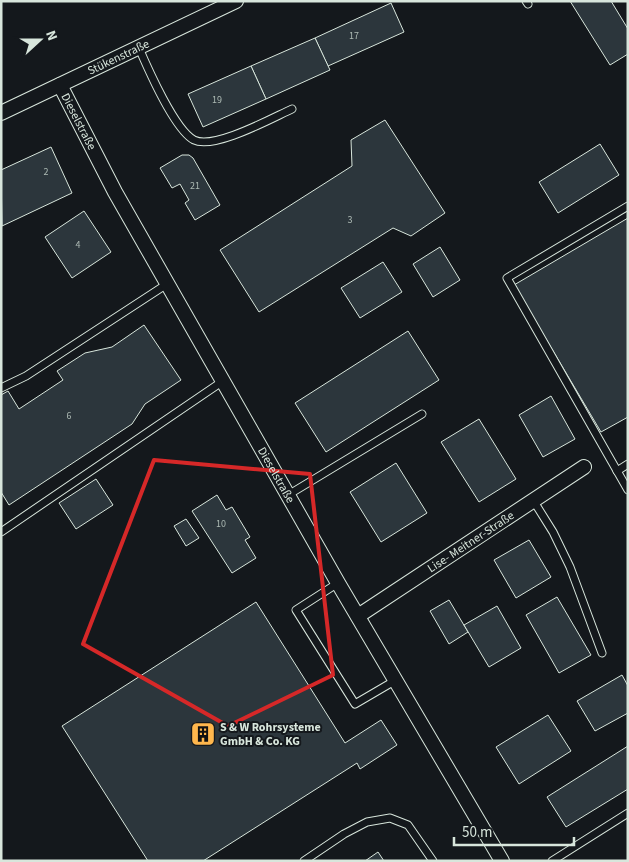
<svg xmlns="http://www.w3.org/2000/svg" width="629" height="862" viewBox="0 0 629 862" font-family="'Source Sans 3',sans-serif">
<rect width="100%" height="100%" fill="#14181c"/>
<g fill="#2c363c" stroke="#d8e6dc">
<polygon points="570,1 611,1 628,29 628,54 610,65"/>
<polygon points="391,3 404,32 328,66 315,38"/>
<polygon points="315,38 330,70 266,99 251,66"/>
<polygon points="251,66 266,99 203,127 188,94"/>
<polygon points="385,120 445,213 411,236 393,228 259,312 220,250 352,166 351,140"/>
<polygon points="600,144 619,175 558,213 539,182"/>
<polygon points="51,147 72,193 2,226 1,170"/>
<polygon points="182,155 189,155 193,158 220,205 195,220 185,203 189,200 180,184 172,188 160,168"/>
<polygon points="84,211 111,252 72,278 45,237"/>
<polygon points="628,218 628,417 601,432 514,285"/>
<polygon points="440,247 460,280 433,297 413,264"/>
<polygon points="383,262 402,292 360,318 341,288"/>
<polygon points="144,325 181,380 145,404 132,424 9,505 1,492 1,395 8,391 19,409 63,380 57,371 85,353 112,347"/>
<polygon points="408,331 439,380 326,452 295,403"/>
<polygon points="551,396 575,439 543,457 519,415"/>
<polygon points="479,419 516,479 479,502 441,442"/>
<polygon points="396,463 427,513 381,542 350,492"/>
<polygon points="96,479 113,505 76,529 59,503"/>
<polygon points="217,495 226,510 232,507 250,537 245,540 256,558 232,573 192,511"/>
<polygon points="186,519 199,538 186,546 174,526"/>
<polygon points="529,540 551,577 516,598 494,560"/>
<polygon points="557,597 591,655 559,673 526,615"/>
<polygon points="449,600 468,632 449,644 430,611"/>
<polygon points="256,602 345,743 381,720 397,745 360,769 357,763 203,861 148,861 62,726"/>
<polygon points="497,606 521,648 489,667 464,625"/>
<polygon points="622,675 628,686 628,713 595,731 577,701"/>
<polygon points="548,715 571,751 519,784 496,747"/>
<polygon points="628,746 628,789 566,827 547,797"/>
<polygon points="378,852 384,861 365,861"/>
</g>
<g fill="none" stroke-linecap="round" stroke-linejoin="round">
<defs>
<g id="service">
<polyline points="526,1 528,4"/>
<path d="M139,48C148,69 175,130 194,140C214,150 272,118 292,109"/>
<polyline points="628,206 507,278 628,490"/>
<polyline points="1,388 26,376 167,284"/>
<polyline points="617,471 628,464"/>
<polyline points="288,495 422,414"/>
<polyline points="533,500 553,532 570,567 602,653"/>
<polyline points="1,532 223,381"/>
<polyline points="338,583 296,610 355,704 396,680"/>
<polyline points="304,861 344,834 367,822 390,818 408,825 433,861"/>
<polyline points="552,861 628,813"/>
</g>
<g id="minor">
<path id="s1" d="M60,85L115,192L338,583L502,861"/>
<path id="s2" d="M1,113L236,1"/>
<path id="s3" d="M358,616L584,467"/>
</g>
</defs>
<use href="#service" stroke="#d8e6dc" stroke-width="9"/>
<use href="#minor" stroke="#d8e6dc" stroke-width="16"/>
<use href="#service" stroke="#14181c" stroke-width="7"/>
<use href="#minor" stroke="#14181c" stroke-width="14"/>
</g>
<path fill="none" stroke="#d62828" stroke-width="4" stroke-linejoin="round" d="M154,460L310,474L333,675L228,726L83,644Z"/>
<defs>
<symbol id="building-square" viewBox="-11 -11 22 22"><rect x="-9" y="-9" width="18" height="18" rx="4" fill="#ffb74d" stroke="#14181c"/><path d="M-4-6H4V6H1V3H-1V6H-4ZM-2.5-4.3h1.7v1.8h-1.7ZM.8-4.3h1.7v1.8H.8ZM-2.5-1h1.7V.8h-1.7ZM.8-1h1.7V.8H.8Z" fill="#111"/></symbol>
</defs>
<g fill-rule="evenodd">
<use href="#building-square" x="189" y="720" width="28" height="28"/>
</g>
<g text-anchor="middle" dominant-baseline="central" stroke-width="4" stroke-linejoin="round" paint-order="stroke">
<g font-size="10" fill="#adbab4">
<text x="354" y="36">17</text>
<text x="217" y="100">19</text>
<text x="46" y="172">2</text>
<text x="195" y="186">21</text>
<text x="350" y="220">3</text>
<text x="78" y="245">4</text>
<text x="69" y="416">6</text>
<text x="221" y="524">10</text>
</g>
<g font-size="12" fill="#d8e6dc" stroke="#14181c">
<text stroke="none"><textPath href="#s2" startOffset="130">Stükenstraße</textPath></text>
<text stroke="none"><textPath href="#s1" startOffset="41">Dieselstraße</textPath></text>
<text stroke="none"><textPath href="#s1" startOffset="446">Dieselstraße</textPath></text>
<text stroke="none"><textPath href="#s3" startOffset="135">Lise- Meitner-Straße</textPath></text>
</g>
<g font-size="12" font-weight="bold" fill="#d8e6dc" stroke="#14181c" text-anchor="start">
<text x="220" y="727">S &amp; W Rohrsysteme<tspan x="220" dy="14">GmbH &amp; Co. KG</tspan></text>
</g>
</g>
<rect width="629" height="862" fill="none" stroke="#d8e6dc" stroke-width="5"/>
<g transform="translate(40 40) rotate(69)" stroke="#14181c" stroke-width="4" paint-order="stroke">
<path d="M0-4L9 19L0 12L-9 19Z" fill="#d8e6dc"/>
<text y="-8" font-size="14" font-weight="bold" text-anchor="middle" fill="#d8e6dc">N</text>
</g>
<path d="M454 837v8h120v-8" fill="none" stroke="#d8e6dc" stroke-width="2.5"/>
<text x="462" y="837" font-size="15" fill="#d8e6dc" stroke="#14181c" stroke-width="4" paint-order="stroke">50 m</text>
</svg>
